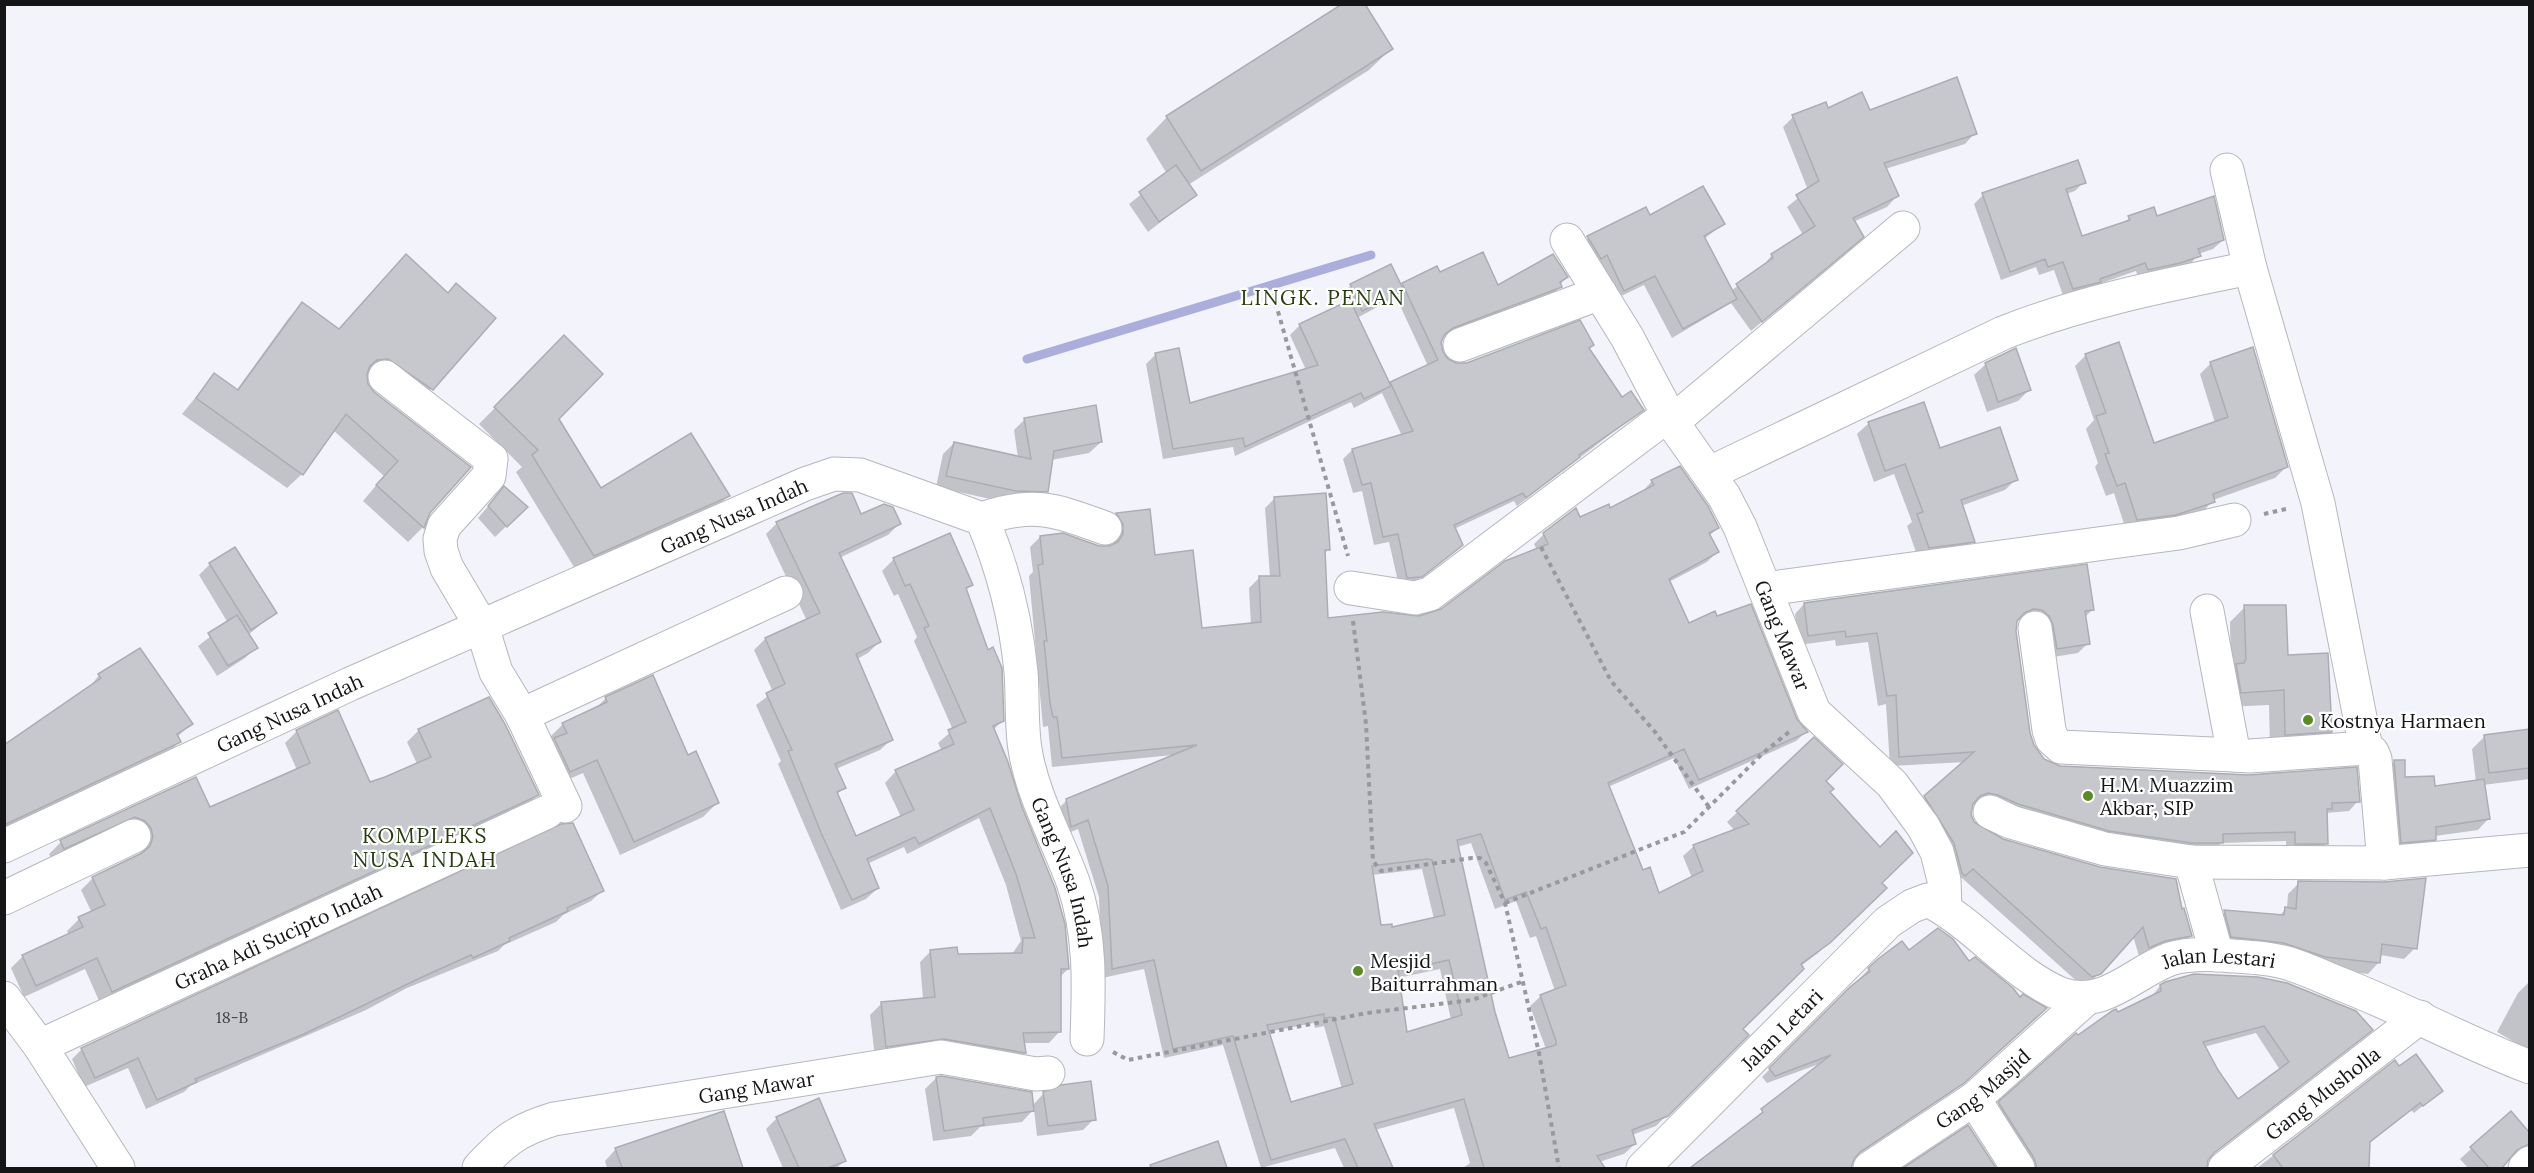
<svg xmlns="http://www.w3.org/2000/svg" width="2534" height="1173" viewBox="0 0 2534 1173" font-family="Lora,serif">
<rect width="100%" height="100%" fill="#f3f4fb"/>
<g fill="#0003" fill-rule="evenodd">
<polygon points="1391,49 1369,70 1188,185 1195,195 1148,232 1129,204 1167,174 1146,139 1167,117"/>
<polygon points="1828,110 1869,112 1975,133 1965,144 1885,169 1897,196 1887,207 1853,222 1851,247 1751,331 1731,303 1672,338 1644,285 1613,300 1578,248 1588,238 1646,209 1650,217 1723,224 1704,239 1731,291 1762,267 1772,255 1803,235 1787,207 1808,190 1783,127 1793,117"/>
<polygon points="2084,182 2075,191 2066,194 2081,238 2123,224 2129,218 2156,218 2223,240 2213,249 2198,254 2190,265 2139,279 2136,271 2096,285 2090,290 2064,298 2054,270 2039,275 2036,267 2001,280 1974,204 1983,195"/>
<polygon points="406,256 448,294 494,318 417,404 373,373 365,374 366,384 429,513 422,528 408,542 363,501 384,476 333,430 302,474 287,488 182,414 214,375 236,391 288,319 302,304 338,330"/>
<path d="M1439,274L1497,287L1566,277L1552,296L1443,336L1441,351L1448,361L1457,365L1588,349L1622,399L1642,410L1517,506L1514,501L1454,529L1462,545L1411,585L1399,586L1389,542L1374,545L1362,491L1353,493L1343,459L1352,450L1402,436L1382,393L1354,408L1351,402L1235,456L1233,447L1163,459L1146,364L1156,354L1188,405L1306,370L1290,335L1300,325L1344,305L1340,296L1351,285L1400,287ZM1396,297L1428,366L1389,385L1357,318Z"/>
<polygon points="564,338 557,419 600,490 728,496 712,513 577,572 516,472 522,467 479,424"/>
<polygon points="2086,355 2153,445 2215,423 2200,374 2211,363 2286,467 2275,478 2213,500 2203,512 2126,530 2114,493 2106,496 2095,467 2098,463 2086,429 2094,420 2075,366"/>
<polygon points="1986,364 2029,390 2018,401 1987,412 1974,375"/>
<polygon points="1025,419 1101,442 1089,453 1051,460 1046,491 1035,502 1004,502 936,487 943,454 954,443 1018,458 1014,430"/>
<polygon points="1869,423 2016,479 2005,490 1961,506 1974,541 1963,552 1918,558 1907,526 1912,522 1894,474 1874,482 1857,434"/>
<path d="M1652,481L1718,528L1709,536L1717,552L1707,562L1669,582L1689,625L1806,732L1796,741L1689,789L1674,758L1608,787L1643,872L1658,895L1692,878L1683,856L1694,846L1735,831L1727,822L1814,739L1828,792L1885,888L1818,953L1801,966L1741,1029L1747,1035L1656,1126L1632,1135L1635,1144L1624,1154L1599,1162L1592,1168H1463L1470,1163L1454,1108L1375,1130L1391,1168H1344L1335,1148L1261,1168L1223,1045L1164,1058L1144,969L1102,978L1099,897L1078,829L1061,836L1057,810L1067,800L1173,755L1052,767L1048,726L1043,727L1029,576L1033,572L1030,547L1040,537L1109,548L1113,545L1114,535L1107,524L1116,515L1149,511L1154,556L1201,630L1251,625L1249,588L1259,578L1270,577L1265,508L1275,498L1328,550L1324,554L1327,620L1420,618L1442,610L1537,550L1534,544L1544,534L1610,510L1642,492ZM1471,843L1495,909L1516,901L1530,938L1536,936L1555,991L1541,996L1530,1006L1546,1049L1508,1060L1493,1012L1457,847ZM1422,869L1434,919L1391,929L1379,927L1372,875ZM1440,969L1451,1020L1406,1033L1398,978ZM1314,1023L1315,1028L1324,1026L1342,1089L1290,1104L1268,1032Z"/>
<polygon points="504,488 515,518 495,537 478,518"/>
<polygon points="861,516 899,524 888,535 839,558 879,642 868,653 857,659 892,739 880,750 836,769 844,788 836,795 855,838 901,817 885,783 896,771 942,751 938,743 953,730 914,641 917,637 898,594 894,596 882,571 894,559 949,535 971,585 965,591 1002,721 993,730 1059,906 1068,969 1060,977 1060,1031 1049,1043 1023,1043 1025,1053 1014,1064 875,1057 870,1015 881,1004 923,999 920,962 931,951 956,955 1012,954 1021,941 1006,885 979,818 907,854 904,847 867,864 878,888 866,899 841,910 778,764 781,761 756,705 773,692 754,650 765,639 807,621 766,534 777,523"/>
<polygon points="235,549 275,613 248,635 256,647 245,658 217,676 198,646 228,623 199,575 210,564"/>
<polygon points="1804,604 2093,609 2084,618 2088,643 2078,653 2047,658 2022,619 2016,621 2015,631 2029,733 2033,746 2043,761 2060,767 2358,801 2349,811 2326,813 2327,843 2317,853 2286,853 2286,841 2221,843 2211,853 2182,853 1987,804 1971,805 1970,814 1973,823 2002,840 2180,911 2191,936 2181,945 2139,956 2133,936 2089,984 2082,986 1962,878 1954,885 1915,807 1966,762 1890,766 1886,704 1878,706 1868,642 1836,646 1835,640 1799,645 1795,614"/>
<polygon points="2245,607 2286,656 2331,731 2315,746 2270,749 2269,705 2226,707 2231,670 2230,622"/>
<polygon points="140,650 191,724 177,737 179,742 169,753 4,830 4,747 89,688 99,675"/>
<polygon points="606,698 687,757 717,803 703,817 620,855 583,773 556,785 549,738 563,724 595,709"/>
<polygon points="419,730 537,795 525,807 100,1003 85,969 24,997 11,968 23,956 69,935 67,931 79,919 92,913 81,890 93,878 139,856 141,851 140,841 52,860 49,854 61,842 196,779 209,809 297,770 285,743 297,731 369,784 417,764 407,742"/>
<polygon points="2530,731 2530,779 2483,785 2489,818 2478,830 2435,836 2424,850 2390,853 2383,772 2395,761 2404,778 2433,788 2476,782 2472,749 2485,736"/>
<polygon points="2299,883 2415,948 2404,959 2380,955 2379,962 2368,974 2313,968 2221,948 2214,923 2225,912 2279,916 2287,908 2288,894"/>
<polygon points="602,891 591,901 563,915 556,922 504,945 498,951 407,988 366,1010 190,1086 184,1092 146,1109 128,1068 84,1087 72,1059 82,1049"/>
<polygon points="1909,952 1969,963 2037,1016 1952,1092 1852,1159 1850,1168 1689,1168 1790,1093 1822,1063 1767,1083 1762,1077 1878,960"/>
<polygon points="2529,982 2530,1051 2497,1032 2518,993"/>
<path d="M2160,986L2363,1038L2208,1157L2205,1168H2027L1991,1112L2078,1037L2152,996ZM2256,1033L2280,1070L2237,1101L2216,1071L2204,1047Z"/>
<polygon points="2395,1062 2399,1068 2441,1091 2414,1113 2411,1110 2368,1143 2367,1168 2257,1168"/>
<polygon points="936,1078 1030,1094 1032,1106 1044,1093 1094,1119 1083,1130 1037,1136 1034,1109 1022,1122 980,1127 971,1136 933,1141 925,1089"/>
<polygon points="723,1112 742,1168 607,1168 605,1161 616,1149"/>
<polygon points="2511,1113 2530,1135 2530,1143 2510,1156 2501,1168 2468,1168 2460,1159"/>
<polygon points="777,1118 844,1161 837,1168 783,1168 766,1129"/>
<polygon points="1968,1127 1994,1168 1906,1168"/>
<polygon points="1217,1143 1226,1168 1184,1168 1182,1161"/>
</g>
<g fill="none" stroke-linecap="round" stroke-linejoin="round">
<polyline stroke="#abaedc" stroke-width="9" points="1027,359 1371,255"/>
</g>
<g fill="#c7c8ce" stroke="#acadb3" stroke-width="1.5" fill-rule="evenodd">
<polygon points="1342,4 1365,4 1393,49 1201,171 1166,116"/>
<polygon points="1957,77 1977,134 1884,163 1899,196 1853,218 1864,237 1762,322 1736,284 1773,258 1771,254 1815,226 1796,195 1819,181 1792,115 1826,102 1828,108 1862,92 1870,110"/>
<polygon points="2078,160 2086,183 2066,189 2082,236 2130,220 2128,216 2154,207 2157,216 2214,196 2224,240 2198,249 2201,256 2180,263 2148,270 2145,263 2100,279 2101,282 2073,289 2063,262 2048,267 2045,259 2010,272 1982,193"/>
<polygon points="1176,165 1197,195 1159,222 1139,192"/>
<polygon points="1703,186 1725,224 1704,236 1737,299 1683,329 1655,276 1624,291 1607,255 1601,259 1587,236 1646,207 1650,215"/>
<polygon points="1483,252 1498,285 1553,254 1568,277 1560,282 1562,287 1453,328 1445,334 1441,342 1443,352 1448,359 1456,363 1467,363 1580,320 1594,345 1589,348 1622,397 1631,391 1644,410 1579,455 1580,457 1526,498 1523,493 1454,525 1463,545 1422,577 1407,578 1398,534 1383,537 1371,483 1362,485 1352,449 1413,431 1390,382 1438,360 1402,283 1437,266 1440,272"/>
<polygon points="406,254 448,293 456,283 496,318 433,390 388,359 377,360 370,366 367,374 368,384 374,392 471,467 430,513 424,528 376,485 398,461 346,414 303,475 196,398 214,373 238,390 302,302 339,329"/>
<polygon points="1391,264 1404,291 1362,311 1350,284"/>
<polygon points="1350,300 1391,386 1364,399 1361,393 1245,447 1243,438 1173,449 1155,353 1179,348 1190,403 1318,365 1299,324"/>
<polygon points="564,335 603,374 559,419 601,488 691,433 730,496 594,556 532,455 538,450 494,407"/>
<polygon points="2119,342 2154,443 2228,417 2210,362 2253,347 2288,467 2213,494 2215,502 2176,515 2137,520 2125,483 2117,486 2105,454 2109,453 2096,416 2106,413 2085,354"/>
<polygon points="2016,348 2031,390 1998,402 1985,363"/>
<polygon points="1924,402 1940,448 2000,427 2018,480 1961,500 1975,542 1929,548 1917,514 1923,512 1905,464 1885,471 1868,422"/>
<polygon points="1096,405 1102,442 1054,451 1048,492 1016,491 946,476 954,442 1031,459 1024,418"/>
<path d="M1680,466L1708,506L1719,528L1709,533L1719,552L1669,579L1689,623L1715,611L1717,616L1751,604L1797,719L1808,732L1699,780L1684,749L1608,783L1643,870L1650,867L1659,893L1703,871L1693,845L1749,824L1736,811L1814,737L1843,764L1826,781L1834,789L1830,792L1880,847L1896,831L1913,853L1882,883L1887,888L1830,943L1801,964L1804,969L1743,1029L1749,1035L1668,1116L1632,1130L1636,1144L1597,1156L1605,1168H1484L1464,1099L1374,1124L1393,1168H1358L1345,1139L1271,1160L1233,1036L1173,1049L1154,960L1112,969L1108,886L1088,820L1071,827L1066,799L1197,745L1062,758L1057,717H1053L1050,703L1044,641H1047L1038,565L1043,564L1040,536L1063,533L1099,546H1109L1118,542L1123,534V524L1116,513L1150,509L1155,555L1193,550L1202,628L1261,622L1259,576H1280L1274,497L1326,493L1330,550H1325L1328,618L1383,612L1419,616L1441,609L1505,561L1548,544L1543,533L1576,508L1580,517L1609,504L1610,508L1654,485L1651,480ZM1481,834L1505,900L1526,892L1541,929L1546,927L1566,985L1540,995L1556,1041V1045L1509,1058L1495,1012L1457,840ZM1427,859L1432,860L1445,915L1392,927V924L1381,925L1372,866ZM1449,960L1462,1015L1407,1032L1398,971ZM1324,1014V1018L1334,1017L1353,1084L1291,1102L1267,1025Z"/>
<polygon points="504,486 528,507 507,527 488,506"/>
<polygon points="843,493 852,493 861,514 884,504 893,507 901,524 839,553 881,642 856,654 893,740 835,764 846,788 837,792 856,836 914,810 895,770 954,744 948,730 966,722 924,628 929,626 910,584 905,586 893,558 950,533 973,585 966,588 988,650 993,647 1002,668 1004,721 993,726 1008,762 1022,807 1055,888 1065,924 1069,969 1061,969 1061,1032 1023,1033 1026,1053 944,1039 886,1047 881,1002 935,997 930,950 957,947 958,954 1022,953 1023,938 1035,938 1016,874 990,808 919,844 915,837 867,859 879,888 852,900 822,835 788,751 792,750 766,693 785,684 765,638 820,613 776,522"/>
<polygon points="235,547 277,613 251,630 209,563"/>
<polygon points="2087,564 2094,610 2085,611 2090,644 2057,649 2053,625 2049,616 2042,610 2033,609 2024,613 2017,621 2016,631 2030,733 2034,745 2044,759 2060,766 2249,775 2357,767 2360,802 2332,803 2332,809 2327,809 2328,844 2295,844 2295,832 2223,834 2223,843 2192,843 2109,831 2018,804 1998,795 1988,793 1980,796 1973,804 1971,814 1974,822 2003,839 2100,867 2176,879 2182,909 2184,908 2192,936 2165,941 2149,948 2143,927 2101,974 2092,977 1973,869 1965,876 1962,873 1954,843 1924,796 1974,752 1899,757 1896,695 1887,696 1877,633 1846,637 1845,631 1808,636 1804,603"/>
<polygon points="2244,605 2286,605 2288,655 2328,653 2332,732 2285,735 2284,690 2241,693 2236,664 2244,663 2246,659"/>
<polygon points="237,615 258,648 228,666 208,633"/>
<polygon points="140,648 193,724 177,734 181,742 4,825 4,745 101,678 98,674"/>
<polygon points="653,675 688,755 696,751 719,803 634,842 597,760 570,772 554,738 567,733 562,723 607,702 605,697"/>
<polygon points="489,697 505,724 539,795 112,992 97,958 36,986 22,955 83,927 78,917 105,905 92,877 142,853 150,846 153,837 151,828 145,821 135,817 64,849 60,840 196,777 210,807 310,763 296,730 338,710 370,782 385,777 431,757 418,729"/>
<polygon points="2529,729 2529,768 2489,773 2484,735"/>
<polygon points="2394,760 2405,760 2405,777 2434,776 2435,786 2484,779 2490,819 2436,827 2436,840 2401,843"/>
<polygon points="573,823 604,891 567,908 568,911 509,938 510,941 473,958 471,955 420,978 304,1034 195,1079 197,1082 157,1100 138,1058 95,1078 81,1048 561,824"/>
<polygon points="2426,878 2417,949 2382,944 2380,963 2325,957 2284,943 2231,937 2224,910 2284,915 2285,907 2296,909 2298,881 2384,882"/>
<polygon points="1938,928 1953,939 1969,961 1975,957 2013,988 2020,997 2023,994 2047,1008 1963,1084 1860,1152 1854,1159 1851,1168 1690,1168 1763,1112 1761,1109 1831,1055 1775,1076 1769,1068 1850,987 1870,971 1868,968 1878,959 1902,941 1909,950"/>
<path d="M2194,974L2258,977L2287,983L2356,1011L2373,1030L2214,1153L2208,1160L2207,1168H2037L2034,1158L1998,1102L2076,1033L2078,1035L2112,1011L2116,1009L2118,1012L2161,991L2160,985L2165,982ZM2264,1026L2289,1062L2238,1099L2218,1070L2203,1042Z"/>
<polygon points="2416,1054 2443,1091 2423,1106 2420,1103 2370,1142 2369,1168 2283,1168 2273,1155 2395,1060 2399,1066"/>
<polygon points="941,1076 1032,1092 1034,1111 983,1118 984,1125 944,1131 936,1077"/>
<polygon points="1091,1081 1096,1120 1048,1126 1043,1092 1061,1085"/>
<polygon points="819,1098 846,1161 828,1168 799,1168 776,1117"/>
<polygon points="724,1111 743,1168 622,1168 615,1148"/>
<polygon points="2511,1111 2529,1132 2529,1144 2517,1150 2502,1168 2489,1168 2470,1147"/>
<polygon points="1968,1125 1996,1168 1903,1168"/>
<polygon points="1218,1141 1227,1168 1151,1168 1150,1165"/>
</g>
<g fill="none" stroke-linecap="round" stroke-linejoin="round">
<defs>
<g id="minor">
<polyline points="2227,170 2250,268 2318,503 2366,748"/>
<path id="s1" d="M1567,240L1627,337L1672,422L1724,496L1740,527L1814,712L1892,784L1923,826L1937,852L1944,880L1945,909"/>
<polyline points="1460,345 1600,293"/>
<polyline points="385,377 491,459 489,476 444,526 440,539 441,551 447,568 482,627 496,672 522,715 565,806"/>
<polyline points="1672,422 1903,228"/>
<path d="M1710,473L2003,333C2083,301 2167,285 2250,268"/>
<path d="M982,519C1034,501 1055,510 1105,528"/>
<polyline points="1351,588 1415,598 1430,594 1668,415"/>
<polyline points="1765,589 2179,533 2234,520"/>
<polyline points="2207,611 2234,755 2250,756 2366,748 2372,752 2375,759 2384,863"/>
<polyline points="2035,628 2049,730 2052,739 2061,747 2234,755"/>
<polyline points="522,715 786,593"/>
<polyline points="1990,812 2011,822 2105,849 2191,862 2384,863 2530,850"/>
<path id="s2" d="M4,846L350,684L805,484L834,474L860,475L982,519C1003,568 1016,619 1021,672C1023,698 1021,724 1025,749C1032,795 1057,838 1073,882C1091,933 1089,985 1087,1039"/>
<polyline points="2191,862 2217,955"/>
<polyline points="4,898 134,836"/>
<path id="s3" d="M40,1046L547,812"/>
<polyline points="1974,1099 2018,1168"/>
<path id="s4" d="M479,1168C504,1141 517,1130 554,1119L941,1057L1036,1074L1048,1073"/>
<path id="s5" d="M1643,1168L1888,922L1912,906L1928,900C1974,923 2016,977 2061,994C2105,1009 2132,973 2170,959C2189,953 2212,954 2233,956C2250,957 2270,958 2287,963C2304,968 2321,976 2338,983C2403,1008 2464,1042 2530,1067"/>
<path id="s6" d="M1870,1168L1974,1099L2087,998"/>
<path id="s7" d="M2225,1168L2420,1017"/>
<polyline points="2525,1168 2530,1163"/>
</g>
<polyline id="highway" points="4,998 40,1046 118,1168"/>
</defs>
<use href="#minor" stroke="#b6b6bd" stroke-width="35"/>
<use href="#highway" stroke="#b6b6bd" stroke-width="35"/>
<g stroke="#98999e" stroke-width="4" stroke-dasharray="4.5 4.5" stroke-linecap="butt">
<polyline points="1273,294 1348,556"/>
<polyline points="2264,514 2286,509"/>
<polyline points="1541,547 1611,681 1655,732 1709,807"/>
<polyline points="1353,621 1366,724 1373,861 1381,871 1472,858 1480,858 1486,863 1505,903 1539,1053 1559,1168"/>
<polyline points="1505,903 1684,832 1763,753 1789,732"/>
<polyline points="1113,1052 1128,1060 1367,1013 1472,1000 1521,982"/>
</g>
<use href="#minor" stroke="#fff" stroke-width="33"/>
<use href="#highway" stroke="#fff" stroke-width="33"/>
</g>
<g fill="#5b8c21" stroke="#fff" stroke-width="2">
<circle cx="2308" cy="720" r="6"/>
<circle cx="2088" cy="796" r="6"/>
<circle cx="1358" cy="971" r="6"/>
</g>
<g text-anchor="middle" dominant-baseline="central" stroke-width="4.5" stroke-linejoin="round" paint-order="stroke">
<g font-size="16" fill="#424245">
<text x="232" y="1017">18-B</text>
</g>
<g font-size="20" fill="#151517" stroke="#fff">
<text stroke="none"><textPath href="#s2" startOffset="801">Gang Nusa Indah</textPath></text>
<text stroke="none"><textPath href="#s1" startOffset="452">Gang Mawar</textPath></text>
<text stroke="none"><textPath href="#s2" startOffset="315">Gang Nusa Indah</textPath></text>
<text stroke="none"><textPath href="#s2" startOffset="1431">Gang Nusa Indah</textPath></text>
<text stroke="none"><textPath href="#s3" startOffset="262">Graha Adi Sucipto Indah</textPath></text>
<text stroke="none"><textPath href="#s5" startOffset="724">Jalan Lestari</textPath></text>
<text stroke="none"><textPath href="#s5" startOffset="196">Jalan Letari</textPath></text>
<text stroke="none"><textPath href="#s4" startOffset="296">Gang Mawar</textPath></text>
<text stroke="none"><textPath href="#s6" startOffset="138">Gang Masjid</textPath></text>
<text stroke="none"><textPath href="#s7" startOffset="123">Gang Musholla</textPath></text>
</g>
<g font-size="20" fill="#151517" stroke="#fff" text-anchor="start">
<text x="2320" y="720">Kostnya Harmaen</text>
<text x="2100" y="784">H.M. Muazzim<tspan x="2100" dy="23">Akbar, SIP</tspan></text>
<text x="1370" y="960">Mesjid<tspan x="1370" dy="23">Baiturrahman</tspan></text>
</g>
<g font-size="21" letter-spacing="1.5" fill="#273e0c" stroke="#fff">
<text x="1323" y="297">LINGK. PENAN</text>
<text x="425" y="835">KOMPLEKS<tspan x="425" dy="24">NUSA INDAH</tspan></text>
</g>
</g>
<rect width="2534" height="1173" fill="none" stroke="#151517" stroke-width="12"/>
</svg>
